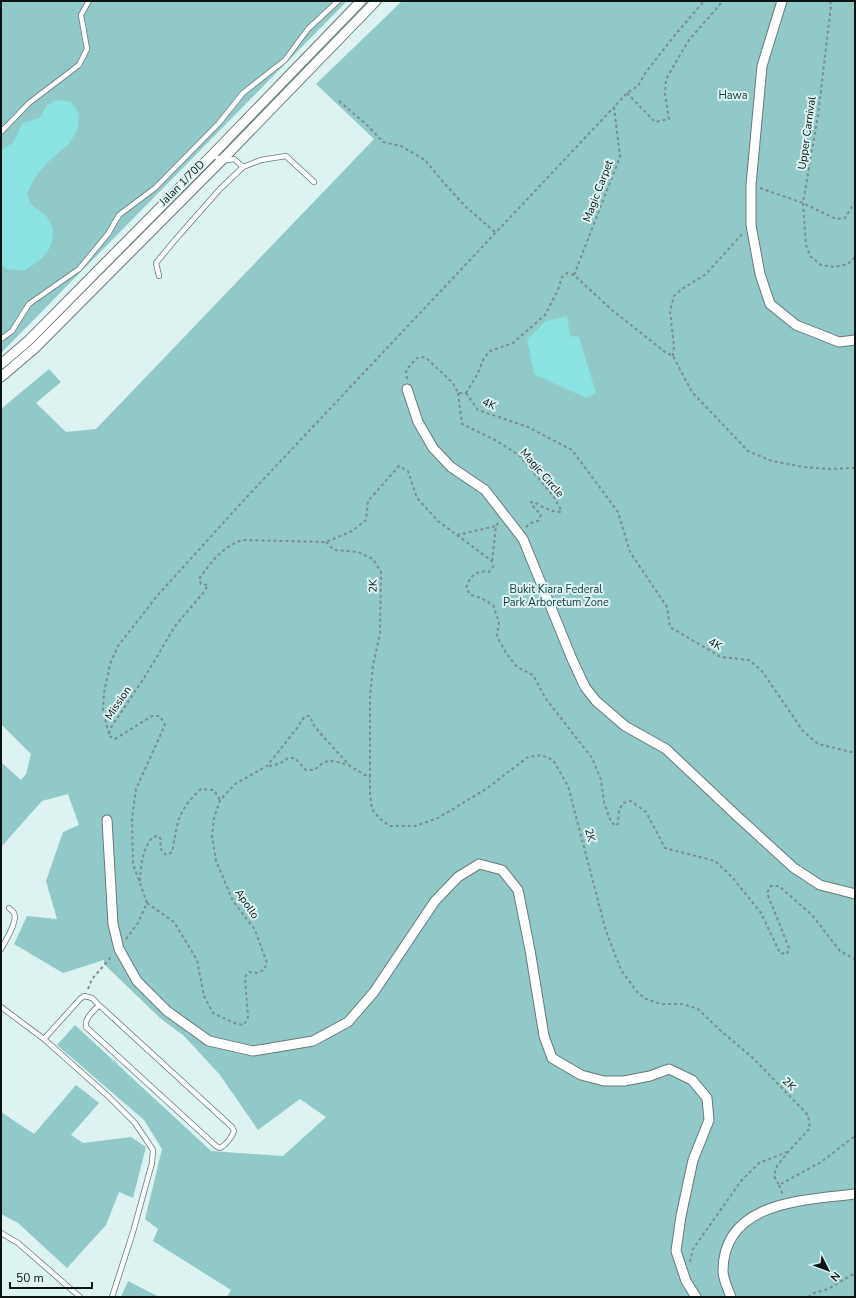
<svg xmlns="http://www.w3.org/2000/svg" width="856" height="1298" viewBox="0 0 856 1298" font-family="'Nunito Sans',sans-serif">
<rect width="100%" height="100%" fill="#dcf3f2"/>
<g fill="#91c9c8">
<polygon points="1,1 347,1 1,353"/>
<polygon points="402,1 855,1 855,1297 227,1297 231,1290 153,1241 158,1229 145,1219 162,1149 144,1120 57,1045 75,1025 211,1151 283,1156 326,1117 300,1099 258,1130 220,1075 184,1036 160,1018 104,964 104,960 63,973 14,944 27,916 57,919 46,881 63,832 79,825 68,794 42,801 1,847 1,762 21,780 26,774 31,754 1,724 1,409 49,369 61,382 36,403 66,432 96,429 374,139 316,84"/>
<polygon points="76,1085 99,1103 71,1135 83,1143 131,1137 146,1147 133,1198 119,1192 106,1225 67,1268 18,1223 1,1214 1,1112 34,1134"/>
<polygon points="128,1281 159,1297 121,1297"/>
</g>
<g fill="#8ae2e1">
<path d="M57,100L71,102L79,113L78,129L69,144L48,162L36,176L27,193C31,209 36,206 46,216C57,227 54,245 44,256C39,262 30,266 24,271L7,269L1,265V150L13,143L22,124L40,117L47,105Z"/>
<polygon points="567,316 570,336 579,337 596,393 586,398 534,374 527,339 546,321"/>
</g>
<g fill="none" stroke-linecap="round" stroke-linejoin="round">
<defs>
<g id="lane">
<polyline points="1,132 29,103 79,65 87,49 81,15 89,1"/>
<polyline points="213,154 221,161 234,159 243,167"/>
<polyline points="159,276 156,263 175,240 220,189 243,167 261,160 286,156 314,182"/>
<polyline points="1,339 12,331 29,304 79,269 108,234 119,215 155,188 219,123 243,93 285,60 308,29 338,1"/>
<path d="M1,949C5,942 18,921 14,913C13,911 11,910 9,908"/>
<polyline points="1,1007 44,1039 108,1096 135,1123 153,1150 152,1163 133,1232 112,1297"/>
<path d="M44,1039L80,999L84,996L92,998L99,1005L232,1127L234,1131C232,1137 226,1145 220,1148L216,1146L86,1027C84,1018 94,1011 99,1005"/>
<polyline points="1,1233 18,1243 80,1297"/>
</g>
<g id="street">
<polyline points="782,1 762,66 751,185 751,225 760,274 770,304 796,325 839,342 855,340"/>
<polyline points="1,364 28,341 213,154 361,1"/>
<polyline points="1,377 35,348 221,161 376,1"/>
<polyline points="407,389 418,422 433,448 451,467 485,490 523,539 572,659 585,687 596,701 625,726 666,749 737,816 794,868 820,885 855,894"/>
<polyline points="107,820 113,924 119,949 137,981 167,1011 209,1041 253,1051 313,1041 348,1022 374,992 435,901 458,877 479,864 502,870 518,890 530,950 544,1036 552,1058 581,1075 604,1081 624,1081 650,1076 669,1069 692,1080 707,1098 709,1120 693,1160 681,1216 676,1251 686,1281 696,1297"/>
<path d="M731,1297C728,1289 723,1279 723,1271C723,1201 805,1200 855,1194"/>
</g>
</defs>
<use href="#lane" stroke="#667a79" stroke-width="6"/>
<use href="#street" stroke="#667a79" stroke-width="11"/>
<g stroke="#7d8c8c" stroke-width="2" stroke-dasharray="3 3" stroke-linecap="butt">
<polyline points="830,1 831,6 818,115 803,203 806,245 810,256 821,265 834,267 848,264 855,257"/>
<polyline points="627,93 655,122 669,119 665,94 666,79 689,40 723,1"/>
<polyline points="339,101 368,126 383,142 401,146 425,160 444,183 466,207 496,233"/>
<polyline points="760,188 803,203 836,219 845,218 855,202"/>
<polyline points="574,275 620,157 614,107 627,93 638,86 646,72 675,35 704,1"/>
<polyline points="673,356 674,346 670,311 674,296 682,289 706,274 743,233"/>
<polyline points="407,379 406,370 417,358 425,357 453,383 458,393 466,393"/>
<path d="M458,393L462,424L495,440L519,455L554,497L561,510V512C551,512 542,507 534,502H531L532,505L541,515L538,521L531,523L526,527"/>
<polyline points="466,393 478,410 528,427 572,450 618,512 630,552 667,607 670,627 721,657 749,660 762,671 803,731 818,744 851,752 855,751"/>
<polyline points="466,393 477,375 484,358 490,351 513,343 545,315 558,290 562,277 567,273 574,275 612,310 665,352 673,356 692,392 748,451 772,461 804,467 829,469 855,468"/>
<polyline points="457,535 496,526"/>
<polyline points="326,542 334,550 358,552 373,559 381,572 380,634 373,665 370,698 370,794 372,809 379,818 390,826 415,826 438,818 486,789 528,757 542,755 553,760 568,786 606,931 621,970 638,993 646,999 661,1004 683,1004 698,1009 722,1032 753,1058 808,1115 810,1128 788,1152 777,1166 774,1176 779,1185 821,1162 855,1136"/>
<polyline points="492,561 496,526 498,523"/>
<polyline points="109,734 103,711 104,693 110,664 118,646 157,596 244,500 614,107"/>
<path d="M269,766L279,764L288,758H295L306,770H315C326,757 333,761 349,765"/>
<path d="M140,881C141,865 142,849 153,837L159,836L161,840L160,847L163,853L167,855L172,852C174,843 175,835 177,826C180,811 190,799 201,789L214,790L220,800"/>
<polyline points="147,903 174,922 197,960 204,996 213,1013 234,1023 244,1025 248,1017 245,977 249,972 256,973 264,970 267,963 255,930 233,901 216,861 212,836 214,818 220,800 235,784 267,766 297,728 305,716 310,716 313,724 320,733 350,766 370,778"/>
<path d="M126,939L138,923L147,903L133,864L132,818L136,789L165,725L160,716H152L115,739L109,736L110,729L146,675L175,626L204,592L208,585L201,584L199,579C211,562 223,546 243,540L326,542L352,531L366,520L368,501L399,466L408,471L417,498L438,521L492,561L493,567L489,572C476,570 470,576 466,588L471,595L481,598L493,605L499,622L497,636L506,653L517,667L533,675L546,699L592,758L601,780L604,802L611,822L616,826L618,823L619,810L623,803L631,801L646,812L665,848L715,861L732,877L761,913L780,953L787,954L789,948L767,893L771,886H779L812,915L840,951L855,959"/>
<polyline points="88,989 92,979 112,956"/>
<polyline points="779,1185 783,1195"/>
<polyline points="690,1262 693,1249 741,1181 759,1163 787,1152"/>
<polyline points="808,1297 814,1293 828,1289 855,1273"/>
</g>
<use href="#lane" stroke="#fff" stroke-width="4.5"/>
<use href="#street" stroke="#fff" stroke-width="9"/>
</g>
<g text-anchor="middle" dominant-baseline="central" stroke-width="4" stroke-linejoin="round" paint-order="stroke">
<g font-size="11" fill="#103b3a" stroke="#dcf3f2">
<text x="733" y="95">Hawa</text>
<text x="556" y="589">Bukit Kiara Federal<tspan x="556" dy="13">Park Arboretum Zone</tspan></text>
</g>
<g font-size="11" fill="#0c1313" stroke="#dcf3f2">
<text transform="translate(807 133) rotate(-82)">Upper Carnival</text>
<text transform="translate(182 183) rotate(-45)">Jalan 1/70D</text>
<text transform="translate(598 191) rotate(-69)">Magic Carpet</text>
<text transform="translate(489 404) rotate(25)">4K</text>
<text transform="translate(542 473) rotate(49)">Magic Circle</text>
<text transform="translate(373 586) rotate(-89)">2K</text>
<text transform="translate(715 644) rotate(29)">4K</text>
<text transform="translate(118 703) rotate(-56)">Mission</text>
<text transform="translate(590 835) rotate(75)">2K</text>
<text transform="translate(247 904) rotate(56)">Apollo</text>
<text transform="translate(789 1084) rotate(46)">2K</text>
</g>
</g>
<rect width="856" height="1298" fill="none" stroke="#0c1313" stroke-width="4"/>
<g transform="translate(828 1270) rotate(132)" stroke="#dcf3f2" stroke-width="3" paint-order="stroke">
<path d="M0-3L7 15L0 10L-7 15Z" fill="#0c1313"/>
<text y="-6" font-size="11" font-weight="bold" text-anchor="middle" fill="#0c1313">N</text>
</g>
<path d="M10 1282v6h82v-6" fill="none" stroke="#0c1313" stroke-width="2"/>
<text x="16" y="1282" font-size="12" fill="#0c1313" stroke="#dcf3f2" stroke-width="3" paint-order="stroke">50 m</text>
</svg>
